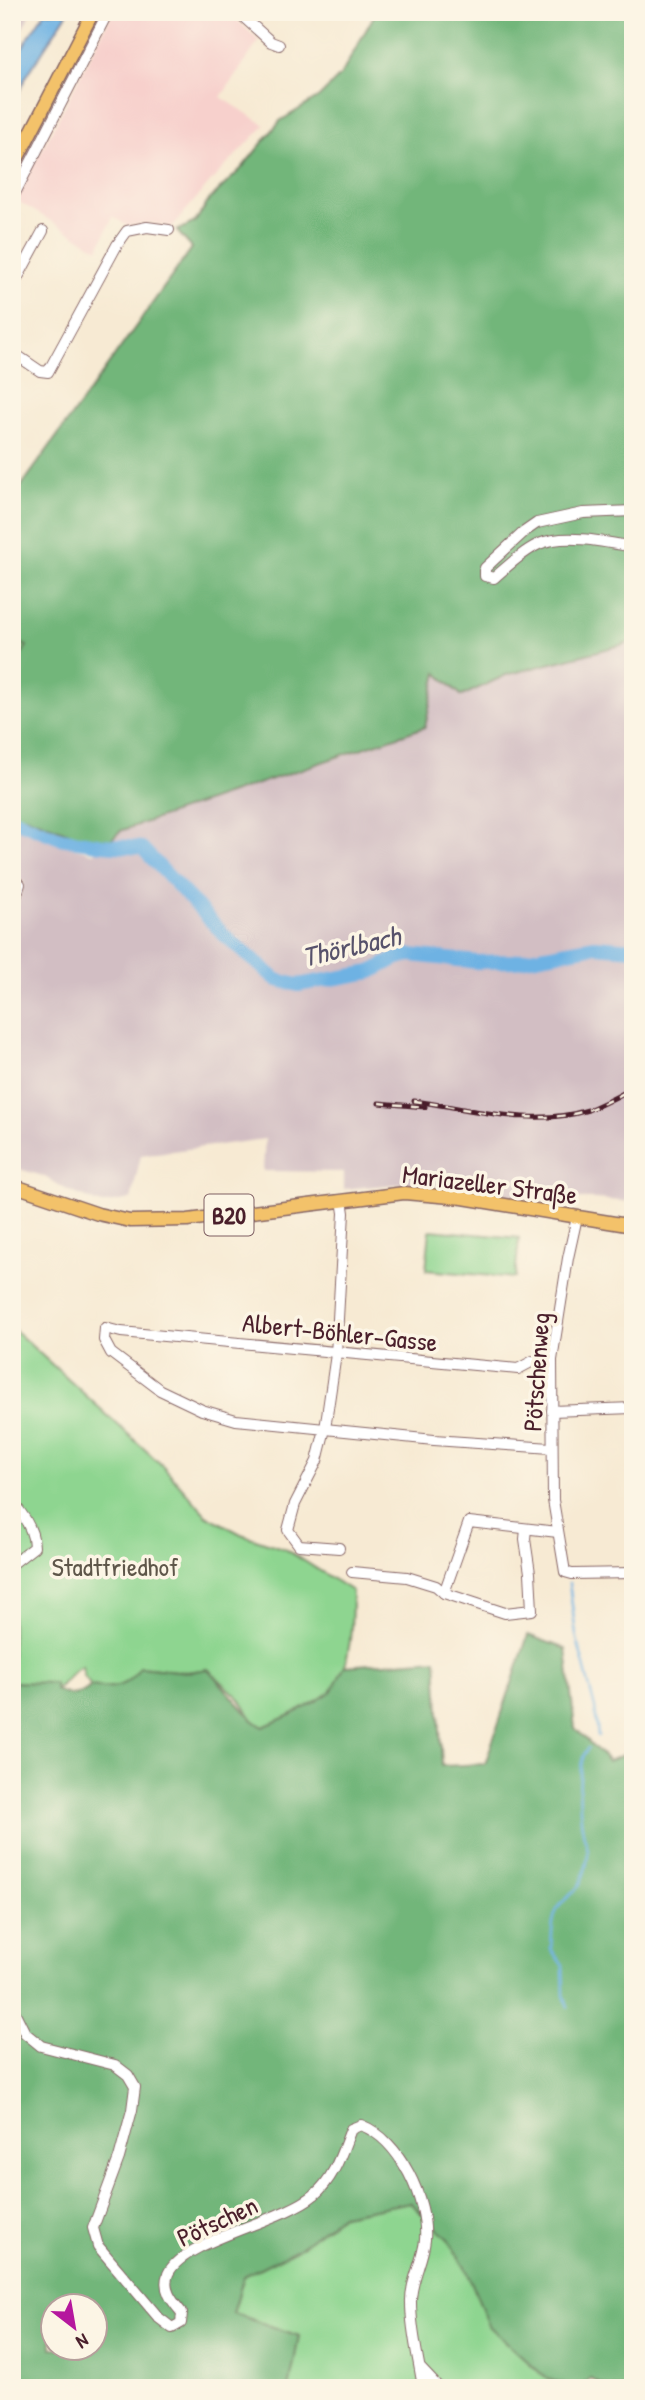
<svg xmlns="http://www.w3.org/2000/svg" width="645" height="2400" viewBox="0 0 645 2400" font-family="'Patrick Hand',sans-serif">
<rect width="100%" height="100%" fill="#fcf5e5"/>
<filter id="ink" filterUnits="userSpaceOnUse"><feTurbulence type="fractalNoise" baseFrequency=".0143" numOctaves="2"/><feDisplacementMap in="SourceGraphic" scale="14" xChannelSelector="R" yChannelSelector="G"/><feConvolveMatrix kernelMatrix="1 2 1 2 8 2 1 2 1" color-interpolation-filters="sRGB"/></filter>
<filter id="wash" filterUnits="userSpaceOnUse"><feTurbulence type="fractalNoise" baseFrequency=".00686" numOctaves="4" result="noise"/><feDisplacementMap in="SourceGraphic" scale="28" xChannelSelector="R" yChannelSelector="G"/><feGaussianBlur stdDeviation="1.57" result="paint"/><feColorMatrix in="noise" values="0 0 0 0 0 0 0 0 0 0 0 0 0 0 0 0 0 1.4 0 .05"/><feComposite in="paint" operator="in"/></filter>
<g filter="url(#wash)">
<rect width="100%" height="100%" fill="#f7ead3"/>
<polygon fill="#f7d0cc" points="113,12 229,12 259,41 221,97 265,125 212,180 172,227 150,223 127,226 113,216 98,249 16,200"/>
<g fill="#d2bec3">
<polygon points="12,12 32,12 12,46"/>
<polygon points="633,642 633,1202 596,1199 537,1199 408,1183 344,1189 344,1172 263,1171 265,1139 141,1155 131,1199 102,1204 69,1191 43,1176 12,1167 12,922 24,882 12,878 12,825 54,842 93,853 111,840 120,831 379,744 436,673 462,696 506,675"/>
</g>
<g fill="#8ed590" stroke="#6c7a5e" stroke-width="2">
<polygon points="12,640 27,646 12,669"/>
<polygon points="430,1230 519,1238 515,1278 426,1270"/>
<path d="M12,1328L164,1467L206,1515L241,1534L285,1549L352,1591C352,1620 352,1670 331,1692C320,1704 279,1720 263,1727L253,1720L239,1698L208,1669L187,1672L141,1667C127,1687 114,1690 91,1686L84,1676L82,1666C70,1673 66,1682 55,1690V1684L12,1682V1523L22,1510L12,1498Z"/>
<polygon points="410,2202 448,2239 467,2271 489,2326 547,2379 578,2388 289,2388 299,2336 233,2313 244,2276 296,2250 342,2215"/>
</g>
<g fill="#72b67a" stroke="#5e6a52" stroke-width="2" fill-rule="evenodd">
<polygon points="376,12 633,12 633,642 506,675 462,696 437,673 425,727 120,831 111,840 82,838 25,816 20,825 12,822 12,669 27,646 12,640 12,499 192,248 177,231 195,222 210,199 242,168 280,121 319,97 341,75"/>
<path d="M528,1635L566,1649L575,1728L608,1761L633,1751V2383L627,2388H608L591,2379L578,2388L547,2379L489,2326L467,2271L448,2239L410,2202L342,2215L296,2250L244,2276L233,2313L299,2336L289,2388H12V1682L55,1683V1690C69,1696 80,1697 91,1686C114,1690 127,1687 140,1667L187,1672L208,1669L253,1720L263,1727L299,1711L331,1692L345,1666L436,1659L442,1766L485,1764ZM52,2306H94V2348H52Z"/>
</g>
<polygon fill="#6eb2e3" stroke="#5c6887" stroke-width="2" points="45,12 68,12 26,77 12,106 12,63"/>
<g fill="none" stroke-linecap="round" stroke-linejoin="round">
<g stroke="#6eb2e3" stroke-width="2.5">
<polyline points="569,1583 576,1635 595,1708 598,1736"/>
<path d="M568,2007L564,1995L563,1966L551,1949C552,1938 551,1922 556,1912C561,1900 574,1894 580,1884C584,1876 588,1861 588,1852C588,1846 584,1838 583,1832C579,1812 576,1762 588,1748"/>
</g>
<polyline stroke="#6eb2e3" stroke-width="14" points="12,819 60,838 102,845 142,848 225,936 277,980 298,985 371,972 395,959 410,955 477,962 514,961 595,946 633,949"/>
</g>
</g>
<g filter="url(#ink)">
<g fill="none" stroke-linecap="round" stroke-linejoin="round">
<defs>
<g id="minor">
<polyline points="238,12 271,42 279,45"/>
<polyline points="12,199 108,12"/>
<polyline points="12,288 43,231"/>
<polyline points="12,352 40,371 48,372 117,245 127,231 147,227 169,230"/>
<path d="M633,511L583,513L537,523L524,532L485,568V576L494,578C508,566 522,552 539,544C564,533 606,542 633,547"/>
<polyline points="12,882 20,884 12,910"/>
<polyline points="577,1217 568,1258 552,1360 553,1500 565,1572 572,1574 633,1573"/>
<polyline points="552,1411 633,1408"/>
<polyline points="551,1448 434,1440 236,1420 202,1410 160,1390 111,1353 104,1340 105,1328 121,1332 518,1369 533,1361 552,1360"/>
<path d="M12,1502C23,1514 34,1531 34,1547L12,1564"/>
<polyline points="339,1548 299,1545 288,1530 295,1504 317,1461 325,1429 336,1354 344,1213 342,1200"/>
<polyline points="352,1572 407,1577 436,1586 444,1593 505,1613 532,1610 530,1573 525,1539 526,1529"/>
<polyline points="444,1593 469,1522 558,1532"/>
<path d="M12,2007L25,2033L41,2046L115,2065L128,2075L135,2087L132,2110L119,2158L93,2228L98,2246L159,2318L172,2328L181,2323L182,2313C173,2302 162,2290 168,2274C182,2240 282,2222 314,2195C334,2179 342,2152 351,2129L361,2125C400,2140 428,2200 425,2240C423,2261 410,2282 411,2303C411,2332 419,2360 423,2388"/>
<polyline points="421,2369 439,2388"/>
</g>
<g id="major">
<polyline points="12,169 93,12"/>
<polyline points="12,1185 98,1214 130,1221 188,1220 404,1193 463,1198 633,1226"/>
</g>
</defs>
<use href="#minor" stroke="#876666" stroke-width="12"/>
<use href="#major" stroke="#876666" stroke-width="15"/>
<use href="#minor" stroke="#fff" stroke-width="10"/>
<use href="#major" stroke="#f3c26a" stroke-width="12"/>
<defs>
<g id="rail">
<path d="M414,1101C470,1108 532,1128 588,1110C604,1104 618,1096 633,1088"/>
<polyline points="379,1103 425,1107"/>
</g>
</defs>
<use href="#rail" stroke="#4a1f2b" stroke-width="5"/>
<use href="#rail" stroke="#fcf5e5" stroke-width="2.5" stroke-dasharray="8" stroke-linecap="butt"/>
</g>
</g>
<g text-anchor="middle" dominant-baseline="central" stroke-width="7" stroke-linejoin="round" paint-order="stroke">
<rect fill="#fcf5e5" stroke="#7f5f63" stroke-width="2" x="204.5" y="1194.5" width="49" height="41" rx="5"/>
<g font-size="24" font-weight="bold" fill="#4a1f2b">
<text x="229" y="1215">B20</text>
</g>
<g font-size="26" fill="#4a1f2b" stroke="#fcf5e5">
<text transform="translate(490 1184) rotate(7)">Mariazeller Straße</text>
<text transform="translate(340 1332) rotate(6)">Albert-Böhler-Gasse</text>
<text transform="translate(536 1372) rotate(-86)">Pötschenweg</text>
<text transform="translate(217 2221) rotate(-25)">Pötschen</text>
</g>
<g font-size="26" fill="#5e5649" stroke="#fcf5e5">
<text x="115" y="1566">Stadtfriedhof</text>
</g>
<g font-size="28" font-style="italic" fill="#57526b" stroke="#fcf5e5">
<text transform="translate(351 946) rotate(-13)">Thörlbach</text>
</g>
</g>
<rect width="645" height="2400" fill="none" stroke="#fcf5e5" stroke-width="42"/>
<g transform="translate(74 2327) rotate(149)"><circle r="33" fill="#fcf5e5" stroke="#b59f9b" stroke-width="2"/>
<path d="M0-5L12 26L0 18L-12 26Z" fill="#b5179e"/>
<text y="-10" font-size="19" font-weight="bold" text-anchor="middle" fill="#4a1f2b">N</text>
</g>
</svg>
